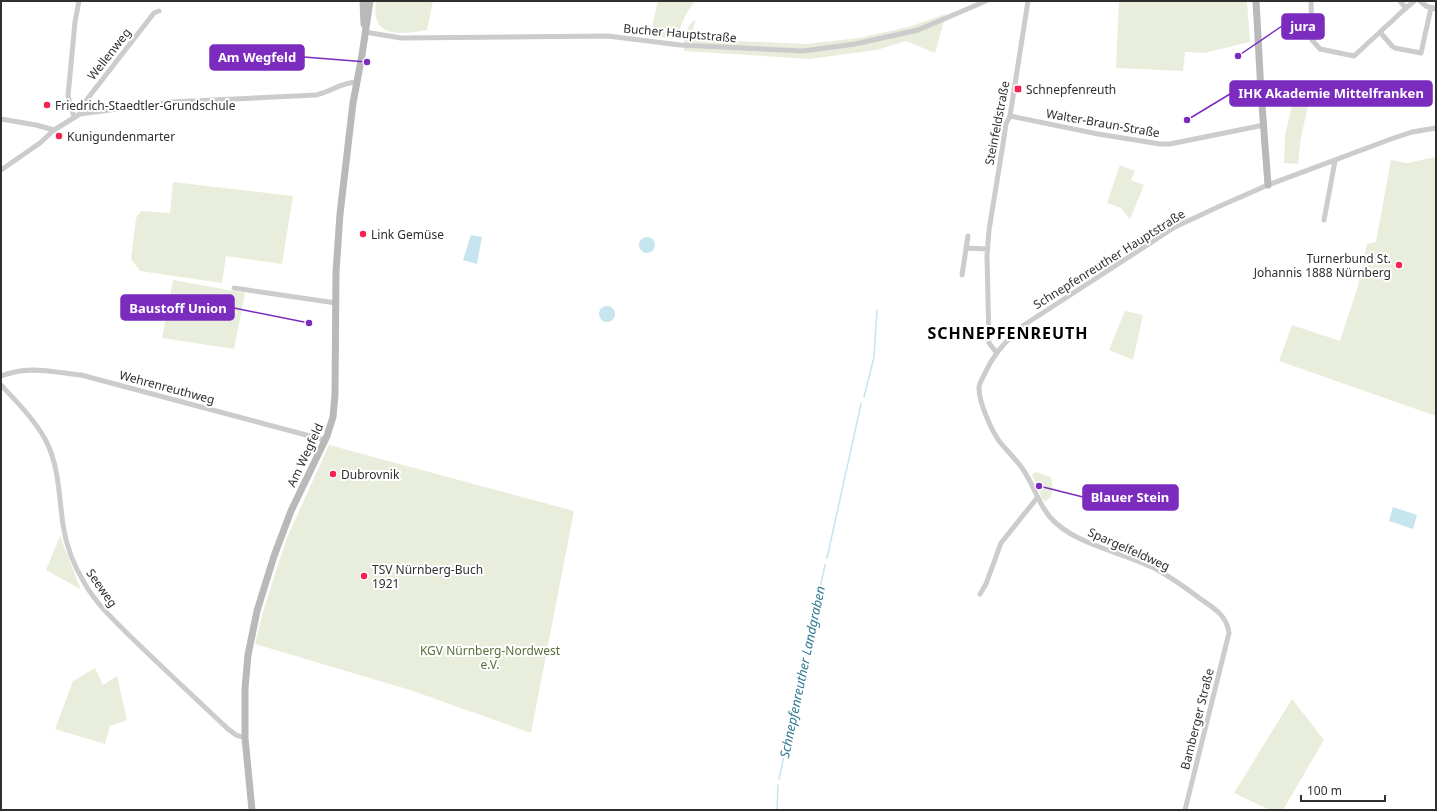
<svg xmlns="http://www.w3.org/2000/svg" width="1437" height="811" viewBox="0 0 1437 811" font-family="'Noto Sans',sans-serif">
<rect width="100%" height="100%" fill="#fff"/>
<g fill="#e8eedb">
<path d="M376,1H433L427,30C402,34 370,40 376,1Z"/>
<polygon points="658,1 695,1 686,14 675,39 650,36"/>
<polygon points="1119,1 1247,1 1250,42 1204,53 1185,52 1183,71 1116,68"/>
<path d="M946,14L935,53L906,41L877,50L809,59L684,51C683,39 685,26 696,19L690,39L806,44L859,38L908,27Z"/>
<polygon points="1293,101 1308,106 1301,137 1298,164 1284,163 1285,135"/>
<polygon points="1436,156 1436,416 1279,361 1292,325 1340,341 1358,286 1367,244 1376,242 1391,160 1407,163 1435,157"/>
<polygon points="1120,165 1135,171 1131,180 1144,185 1130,219 1121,208 1107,203"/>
<polygon points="173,182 293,196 282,264 226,256 222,283 140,271 131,259 136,218 141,211 170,213"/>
<polygon points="173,280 245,293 234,349 162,338"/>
<polygon points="1125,311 1143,315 1133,360 1109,350"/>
<polygon points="329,445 574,511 531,733 410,690 255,644 263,612 286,540"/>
<path d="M1036,472L1051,477C1053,485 1054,499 1045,501L1041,498L1039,489L1032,475Z"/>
<polygon points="60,536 81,590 82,590 46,570"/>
<polygon points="95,668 103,685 117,676 127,720 110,726 105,744 55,729 73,681"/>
<polygon points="1292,699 1324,740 1283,810 1270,810 1234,793"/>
</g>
<g fill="#c6e5ef">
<polygon points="471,235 482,237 477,264 463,260"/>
<circle cx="647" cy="245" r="8"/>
<circle cx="607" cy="314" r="8"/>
<polygon points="1393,507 1417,515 1413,529 1389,521"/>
</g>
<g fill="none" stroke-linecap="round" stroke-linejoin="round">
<g stroke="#c6e5ef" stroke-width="1.5">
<polyline points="864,397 874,357 877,310"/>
<polyline points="827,558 861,404"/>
<polyline points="779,779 825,565"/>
<polyline points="777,810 778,785"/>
</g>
<g stroke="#ccc" stroke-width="5">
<polyline points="1311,1 1312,40 1320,49 1354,56 1406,8"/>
<polyline points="1400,1 1406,8 1414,1"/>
<polyline points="1420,1 1426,6 1436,9"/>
<polyline points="365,32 401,38 608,36 680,45 803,51 855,44 918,30 986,1"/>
<polyline points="1380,32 1392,46 1395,48 1421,53 1431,8"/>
<polyline points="80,114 81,107 154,13 159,11"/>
<polyline points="1010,116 1098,134 1160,144 1170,144 1264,125"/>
<polyline points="74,117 68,96 75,22 79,1"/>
<polyline points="1,119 36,125 54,130"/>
<path d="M1,170L40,143L54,130L80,114L171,102L316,95C330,92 342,82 357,82"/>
<polyline points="1324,220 1335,161"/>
<polyline points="966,248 987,249"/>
<polyline points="962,275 968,236"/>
<polyline points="234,288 336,303"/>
<polyline points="996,352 989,343 987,256 989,230 1003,144 1006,124 1010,116 1028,1"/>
<path d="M1,376C7,374 13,372 20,371C40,368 61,373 81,375L325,440"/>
<path d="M1,385C16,401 34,419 45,439C59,464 59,497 63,525C66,546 74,566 85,584C97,605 116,622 133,639C164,669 196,699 228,729L236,735L245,738"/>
<polyline points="980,594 986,584 1001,543 1037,498"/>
<path d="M1185,810L1229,633C1227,616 1215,609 1202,600C1186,588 1171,577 1154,568C1124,553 1082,546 1057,524C1040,510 1036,489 1024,471C1017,460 1007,451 999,441C991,429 979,403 979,388C979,383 983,378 985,373C994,353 1007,339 1024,325L1175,227L1220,206L1268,185L1391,139L1412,132L1436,128"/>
</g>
<g stroke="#b9b9b9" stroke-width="7">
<polyline points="363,1 364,24"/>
<polyline points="1256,1 1261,92 1268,185"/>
<polyline points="252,810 245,738 245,688 248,655 257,611 274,556 291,511 327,436 333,417 335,395 336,272 340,214 353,103 362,55 370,1"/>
</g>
</g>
<g fill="#f6214e" stroke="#fff" stroke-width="1.5">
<rect x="1014" y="85" width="8" height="8" rx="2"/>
<circle cx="47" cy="105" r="4"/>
<circle cx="59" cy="136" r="4"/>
<circle cx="363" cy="234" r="4"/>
<circle cx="1399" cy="265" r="4"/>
<circle cx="333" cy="474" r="4"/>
<circle cx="364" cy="576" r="4"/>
</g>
<g text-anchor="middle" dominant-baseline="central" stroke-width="4" stroke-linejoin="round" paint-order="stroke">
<g font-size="12" fill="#2f2f2f" stroke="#fff">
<text transform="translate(680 33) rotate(5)">Bucher Hauptstraße</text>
<text transform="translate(109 54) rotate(-52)">Wellenweg</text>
<text transform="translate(997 123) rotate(-79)">Steinfeldstraße</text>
<text transform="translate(1103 123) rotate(10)">Walter-Braun-Straße</text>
<text transform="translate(1109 259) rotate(-32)">Schnepfenreuther Hauptstraße</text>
<text transform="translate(167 387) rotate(15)">Wehrenreuthweg</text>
<text transform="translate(305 455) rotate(-65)">Am Wegfeld</text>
<text transform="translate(1129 549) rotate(24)">Spargelfeldweg</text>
<text transform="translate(102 588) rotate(55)">Seeweg</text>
<text transform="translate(1197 719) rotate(-76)">Bamberger Straße</text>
</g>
<g font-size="12" fill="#2f2f2f" stroke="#fff" text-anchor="start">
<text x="1026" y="89">Schnepfenreuth</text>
<text x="55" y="105">Friedrich-Staedtler-Grundschule</text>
<text x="67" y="136">Kunigundenmarter</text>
<text x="371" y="234">Link Gemüse</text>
<text x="1391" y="258" text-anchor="end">Turnerbund St.<tspan x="1391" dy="14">Johannis 1888 Nürnberg</tspan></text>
<text x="341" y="474">Dubrovnik</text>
<text x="372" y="569">TSV Nürnberg-Buch<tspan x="372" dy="14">1921</tspan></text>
</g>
<g font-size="12" fill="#596f38" stroke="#fff">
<text x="490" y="650">KGV Nürnberg-Nordwest<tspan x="490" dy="14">e.V.</tspan></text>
</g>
<g font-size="13" font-style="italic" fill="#337a92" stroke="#fff">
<text transform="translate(802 672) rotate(-78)">Schnepfenreuther Landgraben</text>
</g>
<g font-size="16" font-weight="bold" letter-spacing="1" fill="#000" stroke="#fff">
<text x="1008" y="333">SCHNEPFENREUTH</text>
</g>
</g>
<path fill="none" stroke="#7b2cbf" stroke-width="1.5" d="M1238 56L1282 26M367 62L304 57M1187 120L1230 94M309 323L234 308M1039 486L1083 497"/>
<g fill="#7b2cbf" stroke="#fff" stroke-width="1.5">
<circle cx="1238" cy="56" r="4"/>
<circle cx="367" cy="62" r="4"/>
<circle cx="1187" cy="120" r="4"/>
<circle cx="309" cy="323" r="4"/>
<circle cx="1039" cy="486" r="4"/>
</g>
<g fill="#7b2cbf" stroke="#7b2cbf" stroke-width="1.5">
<rect x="1282" y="14" width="42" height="25" rx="4"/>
<rect x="210" y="45" width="94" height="25" rx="4"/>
<rect x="1230" y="81" width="202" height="25" rx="4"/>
<rect x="121" y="295" width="113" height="25" rx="4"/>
<rect x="1083" y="485" width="95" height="25" rx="4"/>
</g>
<g font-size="13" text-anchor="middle" font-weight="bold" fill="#fff">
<text x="1303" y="31">jura</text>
<text x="257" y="62">Am Wegfeld</text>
<text x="1331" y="98">IHK Akademie Mittelfranken</text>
<text x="178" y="313">Baustoff Union</text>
<text x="1130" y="502">Blauer Stein</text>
</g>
<rect width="1437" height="811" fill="none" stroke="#2f2f2f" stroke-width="4"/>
<path d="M1301 795v6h84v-6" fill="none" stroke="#2f2f2f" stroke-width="2"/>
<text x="1307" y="795" font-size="12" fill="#2f2f2f" stroke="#ffffff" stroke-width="3" paint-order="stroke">100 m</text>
</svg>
